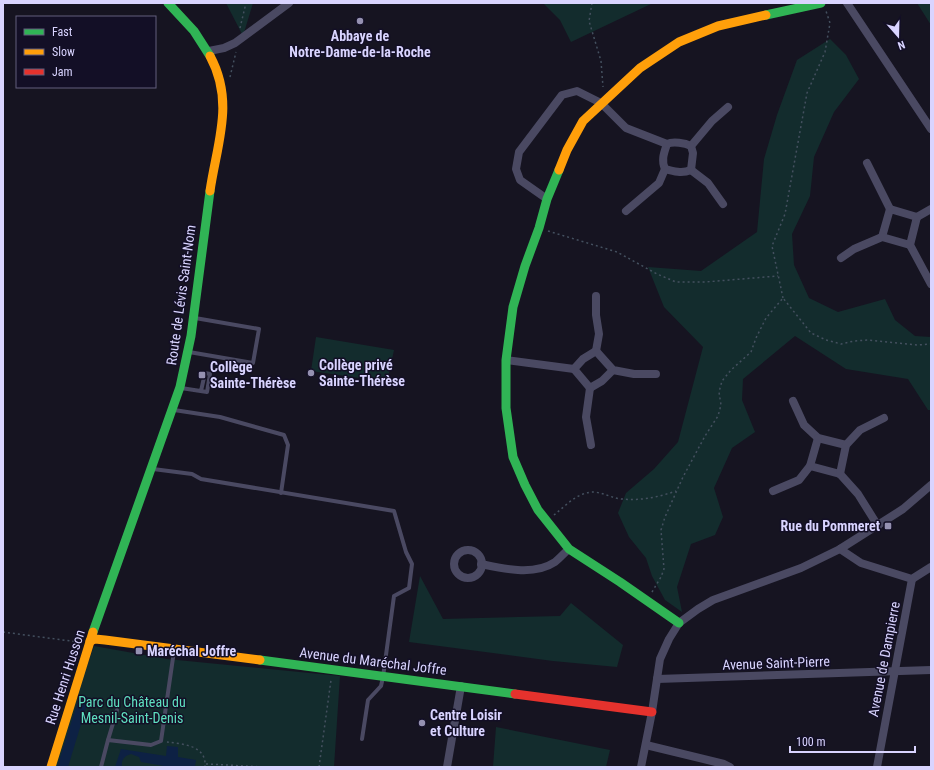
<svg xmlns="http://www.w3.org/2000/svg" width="934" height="770" viewBox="0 0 934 770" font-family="'Roboto Condensed',sans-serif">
<rect width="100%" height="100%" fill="#161421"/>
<g fill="#132c2d">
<polygon points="226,3 253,3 243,36"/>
<polygon points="543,3 653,3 571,42 560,20"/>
<polygon points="917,3 931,3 931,25"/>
<polygon points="830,39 846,55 859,79 834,112 814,157 810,196 792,234 794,265 809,298 838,312 885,299 895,320 915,336 931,337 931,410 928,410 908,379 846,369 795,336 743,379 742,400 755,432 732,448 714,488 723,517 715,535 691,544 677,587 682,612 665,600 652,576 646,558 629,537 618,513 626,493 654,469 678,442 703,347 664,307 648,267 701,271 757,232 764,159 777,115 797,60"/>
<polygon points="316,337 394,350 387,382 311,371"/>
<polygon points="420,576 443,619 560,616 571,603 623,645 617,667 553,661 409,642"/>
<polygon points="94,646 167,659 340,676 334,767 51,767"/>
<polygon points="496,727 610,750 606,767 493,767"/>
</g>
<g fill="#0d2144">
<polygon points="80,695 89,698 68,767 57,767"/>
<path d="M167,746L178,747V757L196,760L195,767H170L141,762L139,757L131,754C124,756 121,760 122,767H115L121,749L166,756Z"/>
</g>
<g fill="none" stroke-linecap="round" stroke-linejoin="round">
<g stroke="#44505f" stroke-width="1.5" stroke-dasharray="2 3" stroke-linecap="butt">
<polyline points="592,3 589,21 601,61 603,87"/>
<polyline points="240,28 246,3"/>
<polyline points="230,77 236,52"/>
<polyline points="548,231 617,252 657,274 676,282 705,282 778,276"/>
<polyline points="783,298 772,246 785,214 807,93 825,52 830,23 826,11"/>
<path d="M554,515C563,508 572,498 583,494C599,488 608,498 622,499C640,501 659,497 676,491"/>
<polyline points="652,592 661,577 664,569 661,530 665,517 683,477 705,436 718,416 721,405 719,392 722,381 731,370 751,352 756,338 766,318 783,298 811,333 826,340 841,344 854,341 868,340 918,345 931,344"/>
<polyline points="3,632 78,642"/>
<path d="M167,742C182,744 207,745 205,767"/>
<polyline points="206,764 265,767"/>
<polyline points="319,767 331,680"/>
</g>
<g stroke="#4a4962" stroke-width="4">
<polyline points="189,352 253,363 259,329 195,318"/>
<polyline points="181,388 207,392 210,374 205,373 201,391"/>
<polyline points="174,410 220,417 284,435 288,445 281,493"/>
<polyline points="153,469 192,474 201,479 394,511 406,552 412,564 409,588 394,596 383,677 381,686 368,700 362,739"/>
<polyline points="108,740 117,710"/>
<polyline points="101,767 108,740 151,745 161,741 174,651"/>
</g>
<g stroke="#4a4962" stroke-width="8">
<polyline points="847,3 931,129"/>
<polyline points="209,51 224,48 235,43 289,3"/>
<polyline points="691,146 712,121 728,107"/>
<polyline points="867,163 890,209"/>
<path d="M691,170C681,174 674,171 665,169C661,160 664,153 667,144C673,141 685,143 691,146"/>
<polyline points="691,170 708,183 723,204"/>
<polyline points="691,170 693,153 691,146"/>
<polyline points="547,199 520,180 516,169 519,152 562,95 577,91 601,103 626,128 667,144"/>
<polyline points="626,211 659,183 665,169"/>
<polyline points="917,217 931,209"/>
<polyline points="882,237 890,209 917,217 910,245 931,284"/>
<polyline points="841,258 854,249 882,237 910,245"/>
<polyline points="596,351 599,334 596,315 596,296"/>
<polyline points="506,360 574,369"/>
<polyline points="613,370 602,381 590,388 574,369 583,359 596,351 613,370 634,374 656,374"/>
<polyline points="590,388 586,417 591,445"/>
<polyline points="793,401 804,425 818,438 846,445"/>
<polyline points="810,466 840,474 858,494 878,526"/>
<polyline points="840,474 846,445 860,430 884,418"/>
<polyline points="773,491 799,480 810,466 818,438"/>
<polyline points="840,549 861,563 912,579 931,567"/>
<circle cx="468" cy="564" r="14"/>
<path d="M481,564C505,569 534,576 555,562C560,558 564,553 569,549"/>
<polyline points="657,679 931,670"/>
<polyline points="646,745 724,764 730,767"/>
<polyline points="447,767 461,686"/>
<polyline points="641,767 652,712 660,659 669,639 679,623 698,609 713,600 801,568 840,549 903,509 931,485"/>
<polyline points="877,767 912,579"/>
</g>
<g stroke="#30b455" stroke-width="9">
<polyline points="168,3 194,31 210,56"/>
<polyline points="766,15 821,3"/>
<polyline points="559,170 547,199 539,228 525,266 513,307 506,360 506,408 513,457 525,485 538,510 569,549 620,582 679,623"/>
<polyline points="93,632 180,387 191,336 210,191"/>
<polyline points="260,660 515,694"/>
</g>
<g stroke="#ff9f0a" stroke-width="9">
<polyline points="559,170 567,150 583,121 640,68 679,42 718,26 766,15"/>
<path d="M210,191C217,143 235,102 210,56"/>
<polyline points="90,641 95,639 105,640 260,660"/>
<polyline points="51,767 93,632"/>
</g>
<polyline stroke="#e5322d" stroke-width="9" points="515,694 652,712"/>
</g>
<g fill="#9591b1" stroke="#130f26" stroke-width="1.5">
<circle cx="360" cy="21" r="4"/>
<circle cx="311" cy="373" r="4"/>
<rect x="198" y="371" width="8" height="8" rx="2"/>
<rect x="884" y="522" width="8" height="8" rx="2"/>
<rect x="135" y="647" width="8" height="8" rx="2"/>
<circle cx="422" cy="723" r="4"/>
</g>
<g text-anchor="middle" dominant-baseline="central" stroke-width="3" stroke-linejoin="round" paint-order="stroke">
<g font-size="14" font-weight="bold" fill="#d9d4ff" stroke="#130f26" text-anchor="start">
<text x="360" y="36" text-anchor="middle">Abbaye de<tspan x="360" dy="16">Notre-Dame-de-la-Roche</tspan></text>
<text x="319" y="365">Collège privé<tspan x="319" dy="16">Sainte-Thérèse</tspan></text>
<text x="210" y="367">Collège<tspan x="210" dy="16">Sainte-Thérèse</tspan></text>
<text x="880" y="526" text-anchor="end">Rue du Pommeret</text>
<text x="147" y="651">Maréchal Joffre</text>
<text x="430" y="715">Centre Loisir<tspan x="430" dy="16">et Culture</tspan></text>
</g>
<g font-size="14" fill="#d9d4ff" stroke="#130f26">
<text transform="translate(181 295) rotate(-82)">Route de Lévis Saint-Nom</text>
<text transform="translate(884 659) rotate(-79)">Avenue de Dampierre</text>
<text transform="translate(373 661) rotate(7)">Avenue du Maréchal Joffre</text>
<text transform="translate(776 663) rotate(-2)">Avenue Saint-Pierre</text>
<text transform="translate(65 677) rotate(-72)">Rue Henri Husson</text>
</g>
<g font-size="14" fill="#5fe0c0" stroke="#130f26">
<text x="132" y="702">Parc du Château du<tspan x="132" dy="16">Mesnil-Saint-Denis</tspan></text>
</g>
</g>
<rect width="934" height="770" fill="none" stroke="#d9d4ff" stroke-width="8"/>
<rect x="16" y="16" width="140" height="72" fill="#130f26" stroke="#625e7d"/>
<rect x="24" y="29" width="20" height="6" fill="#30b455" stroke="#625e7d"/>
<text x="52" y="36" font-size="12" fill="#d9d4ff">Fast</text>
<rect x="24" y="49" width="20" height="6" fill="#ff9f0a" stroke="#625e7d"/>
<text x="52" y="56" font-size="12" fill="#d9d4ff">Slow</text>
<rect x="24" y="69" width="20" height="6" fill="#e5322d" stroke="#625e7d"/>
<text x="52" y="76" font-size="12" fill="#d9d4ff">Jam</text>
<g transform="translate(898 36) rotate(160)" stroke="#130f26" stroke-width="3" paint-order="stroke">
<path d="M0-3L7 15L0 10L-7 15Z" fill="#d9d4ff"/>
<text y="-6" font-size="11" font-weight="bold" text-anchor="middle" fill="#d9d4ff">N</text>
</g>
<path d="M790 746v6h125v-6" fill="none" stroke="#d9d4ff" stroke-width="2"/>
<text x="796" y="746" font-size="12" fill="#d9d4ff" stroke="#130f26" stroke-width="3" paint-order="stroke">100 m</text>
</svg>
